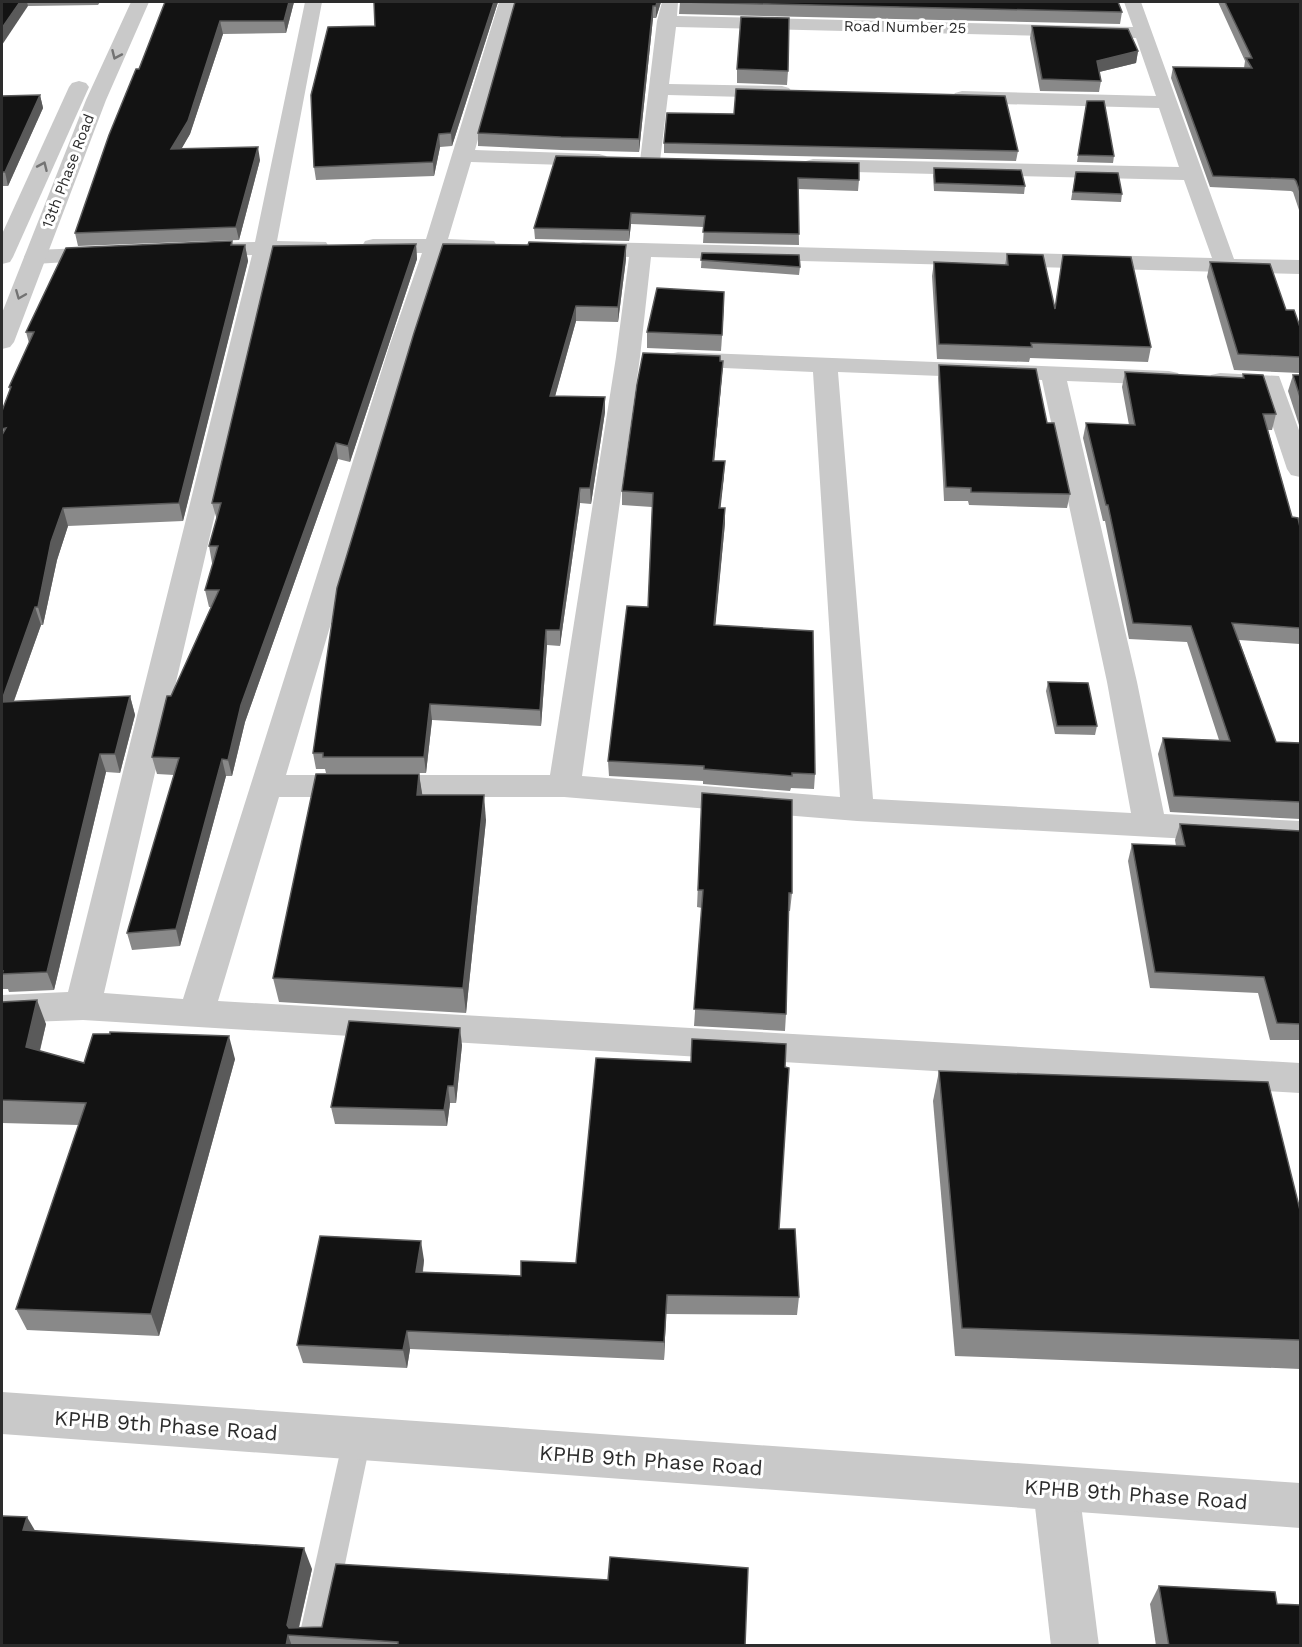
<svg xmlns="http://www.w3.org/2000/svg" width="1302" height="1647" viewBox="0 0 1302 1647" font-family="'Work Sans',sans-serif">
<rect width="100%" height="100%" fill="#fff"/>
<g fill="none" stroke-linecap="round" stroke-linejoin="round">
<polygon fill="#c9c9c9" fill-rule="evenodd" points="357,1425 367,1429 371,1439 328,1646 297,1646 343,1439 347,1429"/>
<g fill="#c9c9c9" fill-rule="evenodd">
<path d="M305,2H322L277,241L326,242L329,247L326,252L275,255L104,993L183,999L389,347L422,253H373L365,251L362,246L365,241L373,239H426L499,2H516L475,150L599,154L606,156L609,160L606,164L599,166L471,162L448,239L494,241L497,246L494,251L444,253L413,347L286,775H550L616,357L629,257L575,254L572,249L575,244L583,242L641,243L1212,258L1184,180L813,171L806,169L803,165L806,161L813,159L1179,167L1159,108L962,103L955,101L952,97L955,93L962,91L1156,96L1136,38L676,27L669,84L782,86L789,88L792,92L789,96L782,98L668,95L660,161L657,165H643L640,161L657,21L662,2H678L677,16L1133,27L1124,2H1141L1234,259L1300,260V274L651,257L640,357L582,776L840,797L813,372L678,366L669,364L666,359L669,354L678,352L1169,371L1178,373L1181,378L1178,383L1169,385L1067,381L1137,682L1164,814L1300,821V845L857,821L564,797H279L218,1001L1300,1063V1093L83,1020L2,1023V995L68,992L252,255L202,257L194,255L191,250L194,245L202,243L255,242ZM838,372L1042,380L1107,682L1131,813L873,799Z"/>
<polygon points="108,247 116,249 119,254 116,259 35,264 27,262 24,257 27,252 35,250"/>
<polygon points="1220,373 1279,376 1300,433 1300,477 1291,475 1287,469 1260,388 1211,385 1208,380 1211,375"/>
<polygon points="1056,1467 1072,1473 1079,1489 1099,1646 1051,1646 1033,1489 1040,1473"/>
</g>
<g fill="#c9c9c9" fill-rule="evenodd">
<polygon points="131,2 149,2 106,100 14,342 10,347 2,349 2,313 86,100"/>
<polygon points="79,81 86,83 89,87 13,257 10,262 2,264 2,234 69,87 72,83"/>
<polygon points="2,1392 1300,1483 1300,1528 2,1434"/>
</g>
</g>
<g fill="#898989">
<polygon points="2,2 100,2 98,5 28,6"/>
<polygon points="165,2 294,2 286,33 223,34 190,134 181,149 260,160 239,240 78,246 75,233"/>
<polygon points="374,2 498,2 452,146 440,147 434,176 316,180 314,167 375,26"/>
<polygon points="515,2 661,2 656,18 653,18 639,152 561,150 478,146 478,133"/>
<polygon points="680,2 1122,12 1120,24 679,14"/>
<polygon points="1218,2 1300,2 1300,213 1293,192 1291,191 1210,187 1171,78 1173,67 1244,68 1245,61"/>
<polygon points="1032,26 1138,51 1136,63 1099,72 1101,81 1099,92 1040,91 1030,38"/>
<polygon points="737,69 788,71 787,85 737,83"/>
<polygon points="40,95 43,108 8,186 2,186 2,96"/>
<polygon points="1087,101 1114,156 1113,163 1077,162"/>
<polygon points="734,114 1018,151 1016,161 664,153 664,143"/>
<polygon points="556,156 859,180 858,191 798,189 799,245 703,243 704,227 631,224 629,241 535,239 534,228"/>
<polygon points="934,168 1025,186 1024,194 934,191 933,176"/>
<polygon points="1076,172 1122,194 1121,202 1071,200"/>
<polygon points="232,241 233,245 245,245 248,261 183,521 68,526 57,560 43,625 41,625 14,701 130,696 135,715 120,773 106,772 54,990 9,992 8,989 2,989 2,411 10,390 9,387 29,343 26,332"/>
<polygon points="416,244 417,259 350,462 338,459 245,722 232,776 226,776 180,946 132,950 127,933 174,775 157,774 152,757 171,696 211,607 209,607 205,590 213,563 212,563 209,546 217,520 212,503"/>
<polygon points="626,245 626,259 618,322 576,321 555,396 605,412 591,504 580,503 560,646 547,645 541,726 432,720 426,773 326,773 325,769 316,769 313,753 337,588"/>
<polygon points="702,253 800,267 799,275 701,268"/>
<polygon points="1007,254 1055,308 1151,347 1148,362 1030,358 1029,362 937,359 932,276 934,262 1005,265"/>
<polygon points="1210,262 1286,310 1300,327 1300,373 1234,370 1207,277"/>
<polygon points="724,308 721,351 647,348 647,332"/>
<polygon points="720,361 723,361 722,375 714,461 724,476 720,508 725,523 715,625 815,774 814,789 791,788 790,791 703,784 703,781 609,776 608,761 648,607 652,507 622,505 622,491"/>
<polygon points="939,365 1047,423 1070,494 1067,508 969,505 968,501 944,501 938,378"/>
<polygon points="1125,372 1242,378 1243,374 1276,414 1272,430 1268,430 1292,517 1300,527 1300,644 1239,640 1276,742 1300,743 1300,819 1170,812 1158,754 1163,738 1219,740 1187,642 1129,639 1105,521 1103,521 1083,438 1086,423 1129,425 1122,387"/>
<polygon points="1293,375 1300,375 1300,428 1288,391"/>
<polygon points="1048,682 1097,726 1095,735 1055,734 1046,691"/>
<polygon points="419,774 422,795 486,820 466,1013 279,1002 273,978"/>
<polygon points="702,793 792,893 790,911 788,911 786,1014 785,1031 694,1026 702,908 697,907"/>
<polygon points="1180,824 1300,831 1300,1040 1270,1040 1258,993 1150,988 1128,861 1132,844 1176,846 1175,840"/>
<polygon points="2,1002 46,1024 40,1051 84,1063 235,1059 159,1336 27,1330 16,1309 79,1125 2,1123"/>
<polygon points="462,1045 456,1103 450,1103 447,1126 335,1124 331,1107"/>
<polygon points="939,1071 1300,1210 1300,1369 955,1356 933,1101"/>
<polygon points="779,1229 799,1297 797,1315 666,1314 664,1360 410,1349 407,1368 303,1363 297,1345 424,1260 423,1272 521,1276 576,1263"/>
<polygon points="35,1531 312,1569 299,1628 745,1646 2,1646"/>
<polygon points="1159,1586 1277,1604 1300,1646 1156,1646 1150,1604"/>
</g>
<g fill="#5a5a5a">
<polygon points="20,2 27,2 28,6 2,45 2,28"/>
<polygon points="289,2 294,2 286,33 284,21"/>
<polygon points="494,2 498,2 452,146 451,133"/>
<polygon points="657,2 661,2 656,18 656,6"/>
<polygon points="653,6 653,18 639,152 639,139"/>
<polygon points="220,21 223,34 190,134 174,162 171,149"/>
<polygon points="1138,51 1136,63 1095,73 1097,61"/>
<polygon points="40,95 43,108 8,186 5,172"/>
<polygon points="439,134 440,147 434,176 433,162"/>
<polygon points="258,147 260,160 239,240 236,227"/>
<polygon points="631,213 631,224 629,241 629,230"/>
<polygon points="416,244 417,259 350,462 348,446"/>
<polygon points="245,245 248,261 183,521 179,503"/>
<polygon points="626,245 626,259 618,322 618,307"/>
<polygon points="576,306 576,321 551,411 550,396"/>
<polygon points="723,361 722,375 713,475 713,461"/>
<polygon points="605,397 605,412 591,504 590,488"/>
<polygon points="336,443 338,459 245,722 232,776 228,760 241,705"/>
<polygon points="725,461 724,476 719,523 719,508"/>
<polygon points="580,488 580,503 560,646 560,630"/>
<polygon points="63,508 68,526 57,560 43,625 38,607 51,542"/>
<polygon points="725,508 725,523 714,640 714,625"/>
<polygon points="35,607 41,625 7,720 2,703 2,700"/>
<polygon points="546,630 547,645 541,726 540,710"/>
<polygon points="130,696 135,715 120,773 115,754"/>
<polygon points="430,704 432,720 426,773 424,757"/>
<polygon points="100,754 106,772 54,990 47,972"/>
<polygon points="222,759 226,776 180,946 176,929"/>
<polygon points="419,774 423,799 417,795"/>
<polygon points="484,795 486,820 466,1013 463,988"/>
<polygon points="37,1000 46,1024 35,1070 26,1047"/>
<polygon points="460,1028 462,1045 456,1103 454,1086"/>
<polygon points="229,1036 235,1059 159,1336 151,1314"/>
<polygon points="448,1086 450,1103 447,1126 444,1110"/>
<polygon points="421,1241 424,1260 420,1291 416,1272"/>
<polygon points="667,1295 666,1314 664,1360 664,1342"/>
<polygon points="407,1331 410,1349 407,1368 403,1350"/>
<polygon points="27,1517 40,1539 23,1530"/>
<polygon points="304,1548 312,1569 297,1635 287,1625"/>
<polygon points="288,1635 292,1646 286,1646"/>
</g>
<g fill="#131313" stroke="#5a5a5a" stroke-width="1.5">
<polygon points="2,2 20,2 2,28"/>
<polygon points="165,2 289,2 284,21 220,21 188,121 171,149 258,147 236,227 75,233 109,135 136,69 139,69"/>
<polygon points="374,2 494,2 451,133 439,134 433,162 314,167 311,95 328,27 375,26"/>
<polygon points="515,2 657,2 656,6 653,6 639,139 561,137 478,133"/>
<polygon points="680,2 1118,2 1122,12"/>
<polygon points="1225,2 1300,2 1300,192 1296,181 1294,179 1213,176 1173,67 1252,68 1246,58 1252,58"/>
<polygon points="741,17 789,18 788,71 737,69"/>
<polygon points="1032,26 1128,29 1138,51 1097,61 1101,81 1042,79"/>
<polygon points="736,89 1005,96 1018,151 664,143 667,113 734,114"/>
<polygon points="40,95 5,172 2,172 2,96"/>
<polygon points="1087,101 1104,101 1114,156 1078,155"/>
<polygon points="556,156 859,163 859,180 798,178 799,234 703,232 705,216 631,213 629,230 534,228"/>
<polygon points="934,168 1021,170 1025,186 935,183"/>
<polygon points="1076,172 1118,173 1122,194 1073,192"/>
<polygon points="232,241 231,245 245,245 179,503 63,508 51,542 38,607 35,607 2,700 2,435 6,428 2,429 2,411 11,387 9,387 34,332 26,332 66,248"/>
<polygon points="529,242 626,245 618,307 576,306 550,396 605,397 590,488 580,488 560,630 546,630 540,710 430,704 424,757 323,757 323,753 313,753 337,588 414,333 443,244 528,245"/>
<polygon points="416,244 348,446 336,443 241,705 228,760 222,759 176,929 127,933 179,758 152,757 167,696 171,696 219,590 205,590 218,546 209,546 221,503 212,503 273,246"/>
<polygon points="702,253 799,255 800,267 701,260"/>
<polygon points="1007,254 1043,255 1055,309 1063,255 1131,257 1151,347 1031,343 1032,347 939,344 934,262 1008,265"/>
<polygon points="1210,262 1270,264 1286,310 1294,310 1300,327 1300,357 1238,354"/>
<polygon points="657,288 724,292 722,335 647,332"/>
<polygon points="643,353 720,356 720,361 723,361 713,461 725,461 719,508 725,508 714,625 813,631 815,774 792,773 792,776 704,769 704,766 608,761 627,606 648,607 653,493 622,491 637,384"/>
<polygon points="939,365 1036,369 1047,423 1054,423 1070,494 971,492 971,488 946,487"/>
<polygon points="1125,372 1244,378 1243,374 1263,375 1276,414 1263,414 1292,517 1298,518 1300,527 1300,628 1232,623 1276,742 1300,743 1300,802 1174,796 1163,738 1230,741 1191,626 1133,623 1108,505 1106,505 1086,423 1135,425"/>
<polygon points="1293,375 1300,375 1300,397"/>
<polygon points="1048,682 1088,683 1097,726 1057,726"/>
<polygon points="130,696 115,754 100,754 47,972 2,974 3,971 2,971 2,702"/>
<polygon points="316,774 419,774 417,795 484,795 463,988 273,978"/>
<polygon points="702,793 792,800 792,893 789,893 786,1014 694,1009 703,890 698,890"/>
<polygon points="1180,824 1300,831 1300,1024 1277,1023 1264,977 1155,972 1132,844 1185,846"/>
<polygon points="37,1000 26,1047 84,1063 93,1034 110,1034 110,1032 229,1036 151,1314 16,1309 86,1103 2,1100 2,1002"/>
<polygon points="349,1021 460,1028 454,1086 448,1086 444,1110 331,1107"/>
<polygon points="692,1039 786,1044 785,1067 789,1068 779,1229 795,1229 799,1297 667,1295 664,1342 407,1331 403,1350 297,1345 320,1236 421,1241 416,1272 521,1276 521,1261 576,1263 596,1058 691,1062"/>
<polygon points="939,1071 1268,1082 1300,1210 1300,1340 962,1328"/>
<polygon points="2,1516 27,1517 23,1530 304,1548 287,1625 289,1628 322,1627 336,1564 608,1580 610,1557 748,1568 745,1646 398,1646 398,1642 288,1635 286,1646 2,1646"/>
<polygon points="1159,1586 1275,1592 1277,1604 1300,1605 1300,1646 1169,1646"/>
</g>
<defs><path id="oneway-chevron" d="M-2-3.5L2.5 0L-2 3.5" fill="none" stroke-width="1.6" stroke-linecap="round" stroke-linejoin="round" transform="scale(1.5)"/></defs>
<g stroke="#737373">
<use href="#oneway-chevron" transform="translate(116 55) rotate(114)"/>
<use href="#oneway-chevron" transform="translate(43 166) rotate(-66)"/>
<use href="#oneway-chevron" transform="translate(20 295) rotate(112)"/>
</g>
<g text-anchor="middle" dominant-baseline="central" stroke-width="6" stroke-linejoin="round" paint-order="stroke">
<g font-size="15" fill="#2c2c2c" stroke="#fff">
<text transform="translate(905 27) rotate(1)">Road Number 25</text>
<text transform="translate(68 171) rotate(-69)">13th Phase Road</text>
</g>
<g font-size="21" fill="#2c2c2c" stroke="#fff">
<text transform="translate(166 1425) rotate(4)">KPHB 9th Phase Road</text>
<text transform="translate(651 1460) rotate(4)">KPHB 9th Phase Road</text>
<text transform="translate(1136 1494) rotate(4)">KPHB 9th Phase Road</text>
</g>
</g>
<rect width="1302" height="1647" fill="none" stroke="#2c2c2c" stroke-width="6"/>
</svg>
